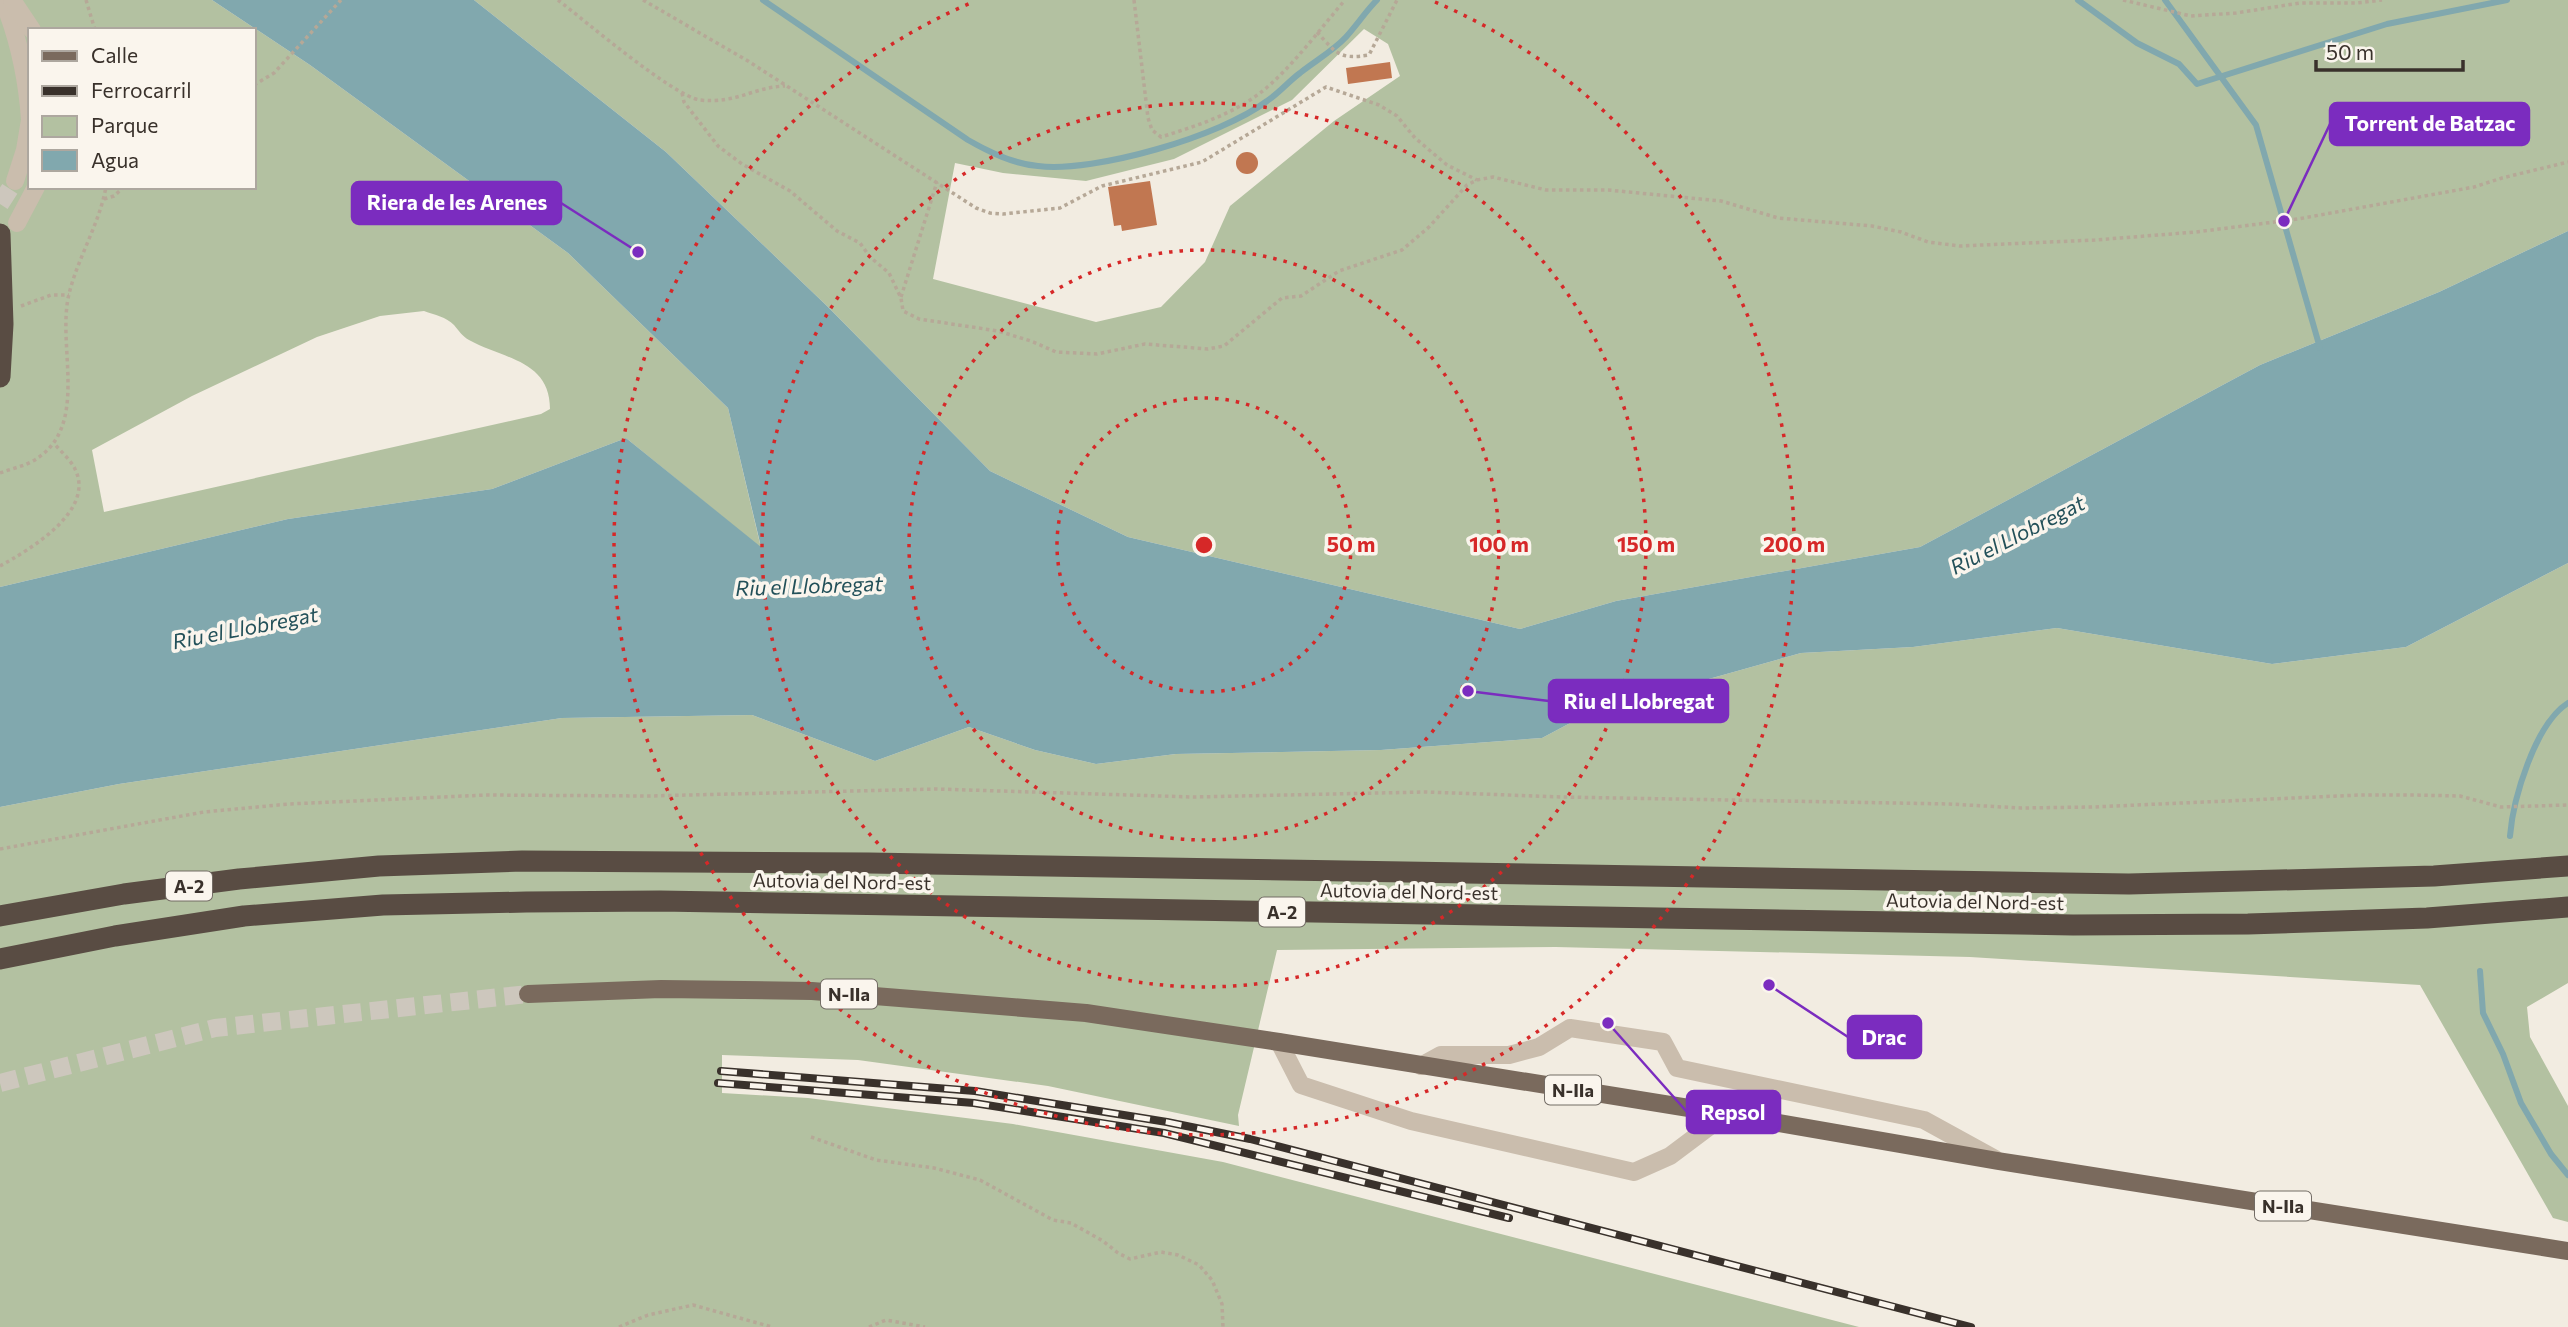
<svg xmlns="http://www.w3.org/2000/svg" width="2568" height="1327" viewBox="0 0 2568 1327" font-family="Commissioner,sans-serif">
<rect width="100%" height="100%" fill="#f2ece1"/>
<g fill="#b3c1a1" fill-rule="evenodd">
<path d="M0,0H212L310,65L568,253L728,408L761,548L626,438L492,489L288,519L0,587ZM30,30H254V187H30ZM424,311C435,315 446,317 454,325C459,331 462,336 469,340C503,359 550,360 550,409L541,414L104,512L92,450L192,396L317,337L380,316Z"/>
<path d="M474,0H2568V231L2439,292L2260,365L1920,547L1616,601L1520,629L1128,537L990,471L827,306L666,152ZM1364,29L1388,44L1400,76L1334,121L1230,206L1205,262L1161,307L1096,322L933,279L955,163L1003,173L1086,181L1174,159L1292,100Z"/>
<polygon points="2568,563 2568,983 2527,1007 2530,1037 2568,1106 2568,1222 2553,1218 2420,985 1970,957 1556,947 1277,950 1238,1115 1239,1126 1048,1086 858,1060 722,1055 722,1093 808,1098 1013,1124 1223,1162 1859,1327 0,1327 0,807 119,784 562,718 752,715 875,761 969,727 1035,750 1096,764 1176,754 1381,750 1542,738 1591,712 1801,653 1913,647 2057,628 2272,664 2406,647"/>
</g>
<polygon fill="#81a8ae" points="212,0 474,0 666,152 827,306 990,471 1128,537 1520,629 1616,601 1920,547 2260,365 2439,292 2568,231 2568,563 2406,647 2272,664 2057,628 1913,647 1801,653 1591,712 1542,738 1381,750 1176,754 1096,764 1035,750 969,727 875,761 752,715 562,718 119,784 0,807 0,587 288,519 492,489 626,438 761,547 728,408 568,253 310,65"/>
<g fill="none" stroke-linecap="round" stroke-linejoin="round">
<g stroke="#81a8ae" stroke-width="6">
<path d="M763,0L968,140C989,152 1013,164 1038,166C1095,173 1221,136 1267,101C1279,93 1288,82 1300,73C1315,61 1333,51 1346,37C1357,25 1366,11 1377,0"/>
<polyline points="2078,0 2137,43 2179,64 2197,84 2387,24 2507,0"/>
<polyline points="2165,0 2256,125 2320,348"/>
<path d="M2510,836C2513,799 2535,724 2568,703"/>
<polyline points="2480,971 2483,1013 2503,1054 2521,1103 2551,1154 2568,1175"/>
</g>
</g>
<g fill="#c17751">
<polygon points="1390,62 1392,78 1348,84 1346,68"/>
<circle cx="1247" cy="163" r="11"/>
<polygon points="1150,181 1157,225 1122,231 1121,225 1114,226 1108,187"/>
</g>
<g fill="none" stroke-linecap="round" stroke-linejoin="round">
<polyline stroke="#cdc7bd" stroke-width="18" stroke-dasharray="18 9" stroke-linecap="butt" points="0,204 15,181"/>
<polyline stroke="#cdc7bd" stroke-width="18" stroke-dasharray="18 9" stroke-linecap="butt" points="0,1083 215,1028 528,994"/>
<g stroke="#b6a897" stroke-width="3.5" stroke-dasharray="3.5 3.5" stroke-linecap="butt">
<polyline points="86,0 95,30"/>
<path d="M558,0C584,20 673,96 700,100C736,104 754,87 785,86"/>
<polyline points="643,0 748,61 976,208 990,213 1003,214 1060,208 1102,186 1202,162 1326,87 1379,105 1397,116 1415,138 1447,165 1477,180"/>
<path d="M1134,0L1148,118L1152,130L1161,137C1196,126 1231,115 1260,93C1289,71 1321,28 1345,0"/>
<polyline points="2123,0 2191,16 2236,13 2300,3 2357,3 2382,0"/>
<path d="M1317,32C1336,53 1339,60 1369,55L1397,0"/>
<polyline points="254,85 274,73 341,0"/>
<polyline points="682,93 684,102 718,146 742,164 790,191 837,231 860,243 870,257 889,273 901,298 903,311 919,319 998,331 1031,341 1056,352 1097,354 1145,344 1208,349 1224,346 1282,298 1301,296 1339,271 1402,250 1429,227 1467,185 1477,180 1493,177 1546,190 1608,190 1721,201 1778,218 1872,226 1901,232 1928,242 1960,246 2095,240 2196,232 2298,219 2474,187 2502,178 2568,162"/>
<polyline points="104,199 114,196 124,187"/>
<polyline points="901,297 937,182"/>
<polyline points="21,306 51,295 69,295"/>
<path d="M0,473C10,469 21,467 31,462C92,430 56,347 69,294C78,257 99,225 106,187"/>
<path d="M0,566C29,550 96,511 75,469C71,460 60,451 54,443"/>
<polyline points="0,849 204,812 289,804 486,795 649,796 936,789 1193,797 1425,792 1563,797 1949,804 2021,808 2093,807 2360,795 2414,795 2460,796 2501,807 2568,805"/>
<polyline points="811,1137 876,1160 934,1168 980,1180 1053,1220 1071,1223 1103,1241 1118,1253 1130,1259 1161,1252 1178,1255 1199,1265 1212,1280 1222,1304 1223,1327"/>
<polyline points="619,1327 648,1315 693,1305 772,1327"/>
<polyline points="869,1327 886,1320 925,1327"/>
</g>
<g stroke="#cabdad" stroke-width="18">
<path d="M3,0C19,39 27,77 30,119"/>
<polyline points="12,0 32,30"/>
<polyline points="15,181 25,150 30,120"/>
<polyline points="17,223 36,187"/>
<polyline points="1279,1042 1301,1085 1411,1121 1634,1172 1670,1156 1726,1114"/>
<polyline points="1421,1066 1441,1055 1509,1055 1539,1047 1570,1028 1663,1042 1677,1068 1924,1120 1995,1159"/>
</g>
<polyline stroke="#7a6a5d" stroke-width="18" points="528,994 661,989 812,991 1086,1013 1279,1042 1726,1114 1998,1161 2568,1251"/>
<g stroke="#594c43" stroke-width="21">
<polyline points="0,916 124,894 239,879 379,866 522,861 869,863 2129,884 2434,876 2568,866"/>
<polyline points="0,959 115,936 244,916 383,905 526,902 660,901 2073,925 2248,924 2427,918 2568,907"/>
</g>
<defs>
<g id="rail">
<polyline points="721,1071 975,1091 1167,1122 1250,1139 1971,1327"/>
<polyline points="718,1083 974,1103 1164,1133 1509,1218"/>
</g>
</defs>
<use href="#rail" stroke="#39312b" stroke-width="8"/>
<use href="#rail" stroke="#faf5ed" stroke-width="5" stroke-dasharray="16" stroke-linecap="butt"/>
<polyline stroke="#594c43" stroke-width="21" points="0,234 3,324 0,377"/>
</g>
<g fill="none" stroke="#d62828" stroke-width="3.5" stroke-dasharray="3.5 7">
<circle cx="1204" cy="545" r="147"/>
<circle cx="1204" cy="545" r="295"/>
<circle cx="1204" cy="545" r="442"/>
<path d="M1435 2A590 590 0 1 1 973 2"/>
</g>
<g text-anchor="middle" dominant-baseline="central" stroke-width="7" stroke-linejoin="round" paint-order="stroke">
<g fill="#faf5ed" stroke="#736c65" stroke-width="2">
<rect x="166" y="871.5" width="46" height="29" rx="5"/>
<rect x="1259" y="897.5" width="46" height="29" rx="5"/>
<rect x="821" y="979.5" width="56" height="29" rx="5"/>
<rect x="1545" y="1075.5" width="56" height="29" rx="5"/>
<rect x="2255" y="1191.5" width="56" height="29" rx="5"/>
</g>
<g font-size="18" font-weight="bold" fill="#39312b">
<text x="189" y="886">A-2</text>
<text x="1282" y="912">A-2</text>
<text x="849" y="994">N-IIa</text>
<text x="1573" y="1090">N-IIa</text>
<text x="2283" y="1206">N-IIa</text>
</g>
<g font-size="19" fill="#39312b" stroke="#faf5ed">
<text transform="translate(842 881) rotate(1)">Autovia del Nord-est</text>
<text transform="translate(1409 891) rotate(1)">Autovia del Nord-est</text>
<text transform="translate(1975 901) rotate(1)">Autovia del Nord-est</text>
</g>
<g font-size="21" font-style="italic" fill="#225059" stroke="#faf5ed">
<text transform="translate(2017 534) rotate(-27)">Riu el Llobregat</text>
<text transform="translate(809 585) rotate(-2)">Riu el Llobregat</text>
<text transform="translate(245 627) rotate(-11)">Riu el Llobregat</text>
</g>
</g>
<circle cx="1204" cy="545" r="10" fill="#d62828" stroke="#faf5ed" stroke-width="3.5"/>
<g font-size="21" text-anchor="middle" font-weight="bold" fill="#d62828" stroke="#faf5ed" stroke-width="7" stroke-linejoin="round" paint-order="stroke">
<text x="1351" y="552">50 m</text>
<text x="1499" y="552">100 m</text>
<text x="1646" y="552">150 m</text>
<text x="1794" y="552">200 m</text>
</g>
<path fill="none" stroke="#7b2cbf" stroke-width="2.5" d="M2284 221L2330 124M638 252L561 203M1468 691L1549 701M1769 985L1848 1037M1608 1023L1687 1112"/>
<g fill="#7b2cbf" stroke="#faf5ed" stroke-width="2.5">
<circle cx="2284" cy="221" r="7"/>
<circle cx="638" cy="252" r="7"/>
<circle cx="1468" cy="691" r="7"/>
<circle cx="1769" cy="985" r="7"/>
<circle cx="1608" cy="1023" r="7"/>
</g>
<g fill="#7b2cbf" stroke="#7b2cbf" stroke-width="2.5">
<rect x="2330" y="103" width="199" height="42" rx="7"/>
<rect x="352" y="182" width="209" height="42" rx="7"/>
<rect x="1549" y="680" width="179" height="42" rx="7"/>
<rect x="1848" y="1016" width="73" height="42" rx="7"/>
<rect x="1687" y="1091" width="93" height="42" rx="7"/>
</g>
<g font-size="21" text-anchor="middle" font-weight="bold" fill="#fff">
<text x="2430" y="131">Torrent de Batzac</text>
<text x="457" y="210">Riera de les Arenes</text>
<text x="1639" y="709">Riu el Llobregat</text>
<text x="1884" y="1045">Drac</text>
<text x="1733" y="1120">Repsol</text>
</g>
<rect x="28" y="28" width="228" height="161" fill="#faf5ed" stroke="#ada79f" stroke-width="2"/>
<rect x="42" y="51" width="35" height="10" fill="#7a6a5d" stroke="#ada79f" stroke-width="2"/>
<text x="91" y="63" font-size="21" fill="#39312b">Calle</text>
<rect x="42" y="86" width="35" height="10" fill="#39312b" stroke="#ada79f" stroke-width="2"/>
<text x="91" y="98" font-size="21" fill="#39312b">Ferrocarril</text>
<rect x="42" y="116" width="35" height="21" fill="#b3c1a1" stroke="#ada79f" stroke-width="2"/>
<text x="91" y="133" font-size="21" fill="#39312b">Parque</text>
<rect x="42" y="150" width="35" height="21" fill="#81a8ae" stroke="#ada79f" stroke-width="2"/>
<text x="91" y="168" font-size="21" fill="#39312b">Agua</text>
<path d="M2316 60v10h147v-10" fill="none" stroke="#39312b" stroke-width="3.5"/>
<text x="2326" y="60" font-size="21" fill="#39312b" stroke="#faf5ed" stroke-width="5" paint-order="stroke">50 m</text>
</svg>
